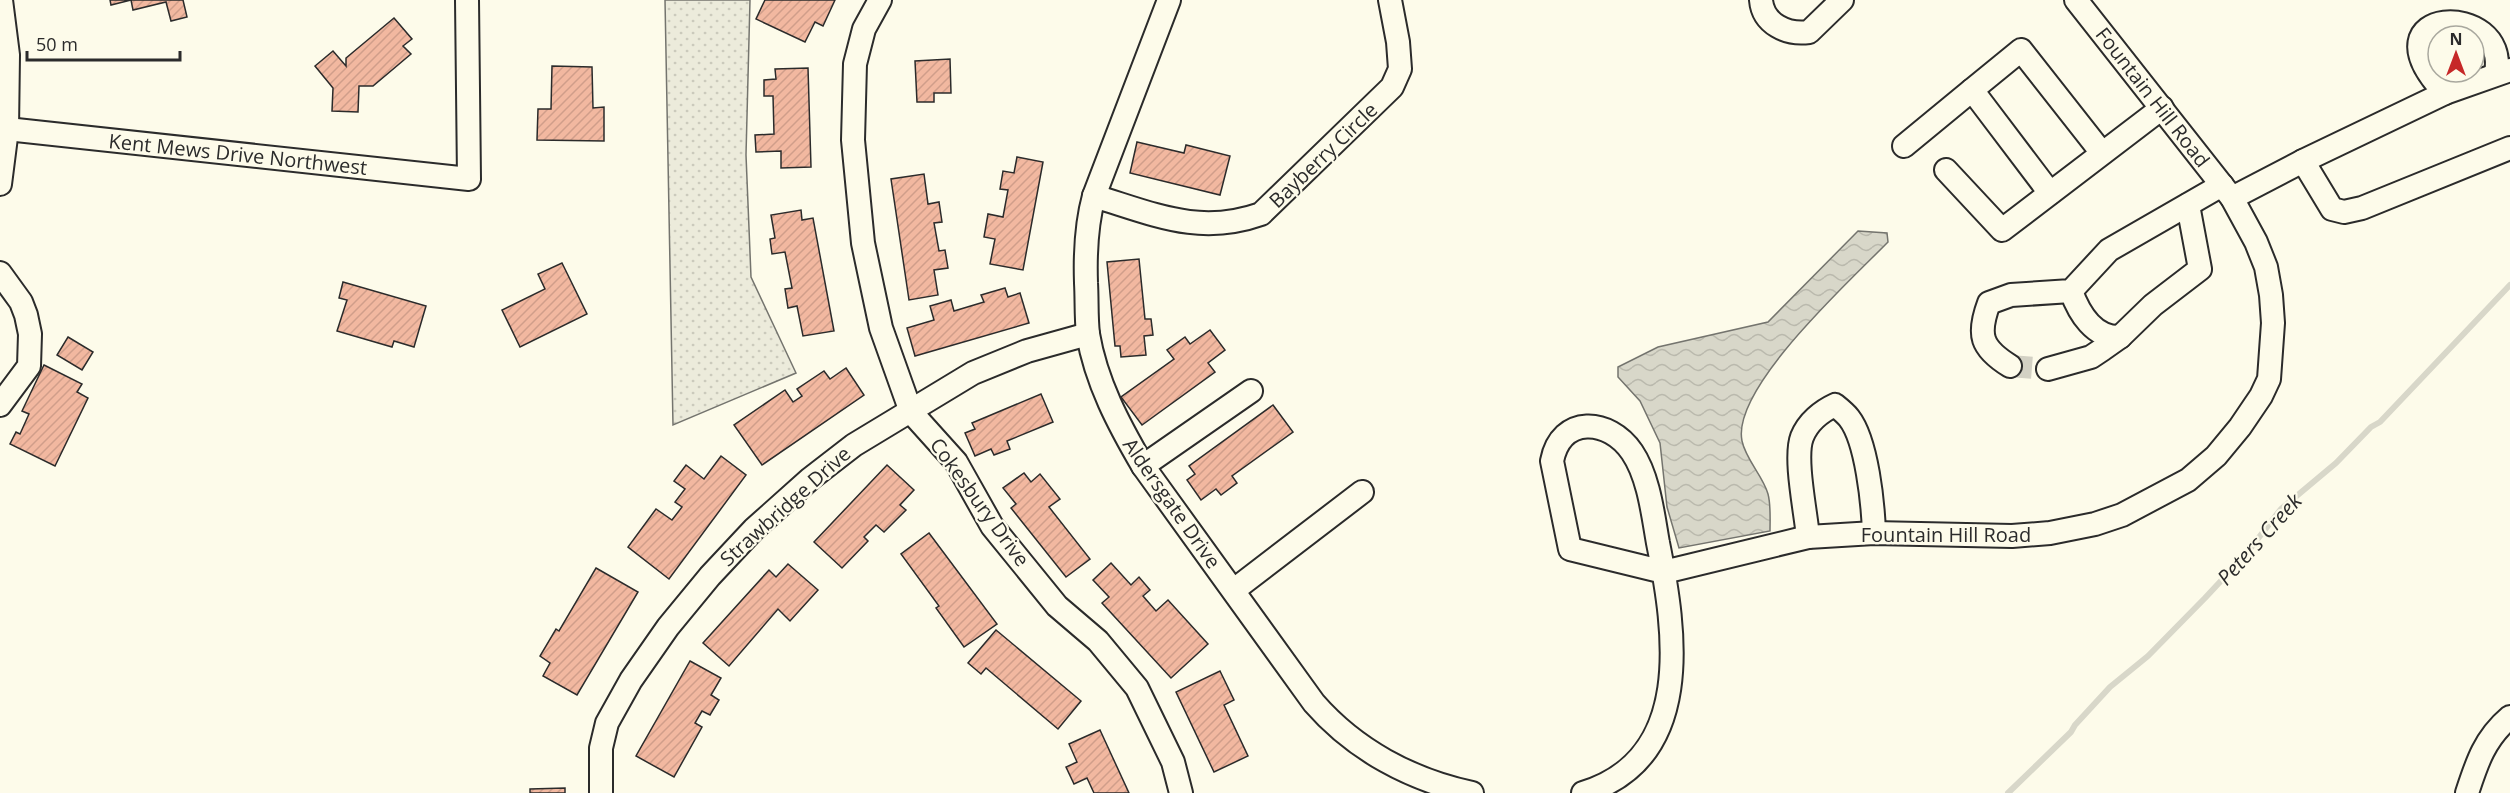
<svg xmlns="http://www.w3.org/2000/svg" width="2510" height="793" viewBox="0 0 2510 793" font-family="'Open Sans',sans-serif">
<defs>
<pattern id="grass-dots" width="8" height="8" patternUnits="userSpaceOnUse" patternTransform="scale(1.5)"><rect width="8" height="8" fill="#ecebdb"/><path d="M2 2h.1M6 6h.1" fill="none" stroke="#cbcabc" stroke-width="1.8" stroke-linecap="round"/></pattern>
<pattern id="water-waves" width="16" height="10" patternUnits="userSpaceOnUse" patternTransform="scale(1.5)"><rect width="16" height="10" fill="#d8d7c9"/><path d="M0 5q4-4 8 0t8 0" fill="none" stroke="#bab9ad"/></pattern>
<pattern id="building-hatch" width="6" height="6" patternUnits="userSpaceOnUse" patternTransform="scale(1.5)"><rect width="6" height="6" fill="#f2b8a0"/><path d="M-1 1l2-2M0 6l6-6M5 7l2-2" fill="none" stroke="#d09e8a"/></pattern>
</defs>
<rect width="100%" height="100%" fill="#fdfbea"/>
<polygon fill="url(#grass-dots)" stroke="#74746e" stroke-width="1.5" points="665,0 750,0 746,155 751,277 796,373 673,425"/>
<path fill="url(#water-waves)" stroke="#74746e" stroke-width="1.5" d="M1858,231L1887,233L1888,242C1852,279 1731,388 1742,441C1746,460 1763,476 1768,494C1771,505 1770,520 1770,531L1679,548L1667,507L1660,443L1640,401L1618,377V367L1658,347L1768,322Z"/>
<g fill="none" stroke-linecap="round" stroke-linejoin="round">
<polyline stroke="#d8d7c9" stroke-width="6" points="2008,793 2071,732 2075,725 2110,687 2148,656 2205,598 2246,554 2281,509 2336,463 2371,427 2380,422 2510,285"/>
</g>
<g fill="url(#building-hatch)" stroke="#2b2b2b" stroke-width="1.5">
<polygon points="110,0 131,0 111,5"/>
<polygon points="131,0 183,0 187,17 171,21 166,2 133,10"/>
<polygon points="765,0 835,0 823,26 815,22 805,42 756,19"/>
<polygon points="394,18 412,39 403,46 411,54 373,86 359,86 358,112 332,111 333,88 315,66 333,51 346,66 346,58"/>
<polygon points="950,59 951,93 934,93 934,102 917,102 915,61"/>
<polygon points="552,66 592,67 593,108 604,107 604,141 537,140 538,109 551,109"/>
<polygon points="808,68 811,167 781,168 781,151 756,152 755,135 774,134 773,96 764,96 764,80 776,79 775,69"/>
<polygon points="1137,142 1184,153 1186,145 1230,156 1220,195 1130,173"/>
<polygon points="1017,157 1043,162 1023,270 990,264 995,239 984,237 988,214 1003,217 1008,190 1000,189 1003,171 1014,173"/>
<polygon points="924,174 928,204 939,202 942,222 934,223 939,251 945,250 948,268 934,270 938,295 909,300 891,179"/>
<polygon points="801,210 802,220 813,218 834,331 803,336 797,306 788,308 785,289 792,288 785,252 772,254 770,239 775,238 771,215"/>
<polygon points="1139,259 1145,319 1151,319 1153,335 1144,336 1146,355 1121,357 1120,346 1115,346 1107,262"/>
<polygon points="562,263 587,314 520,347 502,310 545,289 538,274"/>
<polygon points="343,282 426,306 414,347 394,341 392,347 337,331 347,300 339,298"/>
<polygon points="1005,288 1008,297 1020,293 1029,323 915,356 907,328 934,320 930,306 951,300 954,311 984,302 981,295"/>
<polygon points="1210,330 1225,350 1208,363 1215,372 1142,425 1121,397 1174,359 1167,350 1185,337 1190,344"/>
<polygon points="68,337 93,352 82,370 57,355"/>
<polygon points="44,365 82,384 77,392 88,398 55,466 10,444 16,432 20,434 29,414 22,411"/>
<polygon points="846,368 864,395 762,465 734,425 785,390 793,402 802,396 797,389 824,371 830,379"/>
<polygon points="1041,394 1053,422 1007,441 1010,449 994,455 991,449 975,456 965,433 975,429 972,423"/>
<polygon points="1273,405 1293,432 1232,476 1237,483 1221,495 1216,489 1201,500 1187,480 1195,474 1189,466"/>
<polygon points="721,456 746,475 669,579 628,547 656,509 672,520 682,507 675,502 685,489 674,481 686,465 704,479"/>
<polygon points="887,465 914,490 900,505 906,510 884,532 876,525 864,537 868,541 842,568 814,542"/>
<polygon points="1024,473 1031,482 1040,474 1060,499 1049,507 1090,559 1066,577 1011,508 1016,504 1003,488"/>
<polygon points="929,533 997,624 964,647 936,608 939,606 901,554"/>
<polygon points="1111,563 1131,585 1139,577 1150,590 1143,596 1156,611 1168,600 1208,644 1171,678 1102,603 1109,597 1093,580"/>
<polygon points="788,564 818,590 790,621 778,609 729,666 703,643 769,570 776,577"/>
<polygon points="596,568 638,592 577,695 543,676 550,663 540,656 556,629 559,631"/>
<polygon points="996,630 1081,701 1058,729 986,668 981,674 968,663"/>
<polygon points="690,661 721,678 711,695 719,700 710,715 702,711 695,723 702,727 674,777 636,756"/>
<polygon points="1220,671 1234,700 1224,705 1248,756 1214,772 1176,692"/>
<polygon points="1100,730 1129,793 1094,793 1087,778 1074,784 1066,767 1077,762 1069,744"/>
<polygon points="565,788 565,793 530,793 530,789"/>
</g>
<g fill="none" stroke-linecap="round" stroke-linejoin="round">
<polyline stroke="#d3d1c4" stroke-width="22" stroke-dasharray="22 11" stroke-linecap="butt" points="2010,366 2048,369"/>
<defs>
<g id="minor">
<polyline points="880,0 864,29 855,64 853,140 863,243 881,328 911,412 956,462 992,526 1057,606 1098,641 1137,688 1173,762 1181,793"/>
<path d="M1169,0L1094,196C1086,225 1085,253 1086,283C1087,300 1086,317 1088,334C1096,382 1119,425 1143,466L1314,703C1355,750 1411,780 1472,793"/>
<path d="M1761,0C1763,24 1787,35 1809,32L1842,0"/>
<path d="M2445,93C2361,5 2510,0 2496,73"/>
<polyline points="7,129 469,179 467,0"/>
<polyline points="1904,146 1972,90"/>
<polyline points="2303,161 2332,209 2344,212 2362,208 2510,148"/>
<polyline points="1946,170 2002,230 2162,108"/>
<polyline points="0,184 7,129 8,55 1,0"/>
<polyline points="2050,193 1972,90 2021,50 2102,153"/>
<path d="M1094,196C1154,214 1199,236 1261,214L1392,87L1400,69L1398,42L1390,0"/>
<polyline points="2232,198 2303,161 2445,93 2510,70"/>
<polyline points="0,273 21,302 26,315 30,334 29,366 0,405"/>
<path d="M2071,291C2079,313 2094,338 2120,337"/>
<path d="M2010,366C1981,348 1977,335 1989,303L2011,295L2071,291L2109,250L2222,185"/>
<polyline points="2048,369 2091,357 2103,349 2120,337 2153,305 2200,269 2188,205"/>
<polyline points="1143,466 1251,391"/>
<path d="M1808,537C1806,513 1794,458 1802,437C1808,422 1822,411 1835,405C1840,409 1845,413 1849,418C1867,441 1873,504 1874,533"/>
<polyline points="1234,590 1362,492"/>
<polyline points="601,793 601,748 607,723 631,680 668,627 710,576 754,529 810,479 854,445 973,373 1027,351 1088,334"/>
<path d="M1583,793C1695,759 1676,632 1658,543C1653,515 1649,477 1632,452C1609,418 1561,415 1552,461L1570,549L1664,572L1808,537L1874,533L2012,536L2050,533L2095,524L2122,515L2188,480L2216,456L2240,427L2261,396L2269,379L2273,323L2271,295L2266,267L2256,242L2232,198L2076,0"/>
<path d="M2467,793C2477,762 2485,738 2510,717"/>
</g>
</defs>
<use href="#minor" stroke="#2b2b2b" stroke-width="26"/>
<use href="#minor" stroke="#fdfbea" stroke-width="22"/>
</g>
<g text-anchor="middle" dominant-baseline="central" stroke-width="4.5" stroke-linejoin="round" paint-order="stroke">
<g font-size="20" fill="#2b2b2b" stroke="#fdfbea">
<text transform="translate(2153 97) rotate(52)">Fountain Hill Road</text>
<text transform="translate(238 154) rotate(6)">Kent Mews Drive Northwest</text>
<text transform="translate(1323 155) rotate(-44)">Bayberry Circle</text>
<text transform="translate(980 502) rotate(54)">Cokesbury Drive</text>
<text transform="translate(1172 503) rotate(55)">Aldersgate Drive</text>
<text transform="translate(785 506) rotate(-42)">Strawbridge Drive</text>
<text x="1946" y="534">Fountain Hill Road</text>
</g>
<g font-size="21" font-style="italic" fill="#2b2b2b" stroke="#fdfbea">
<text transform="translate(2259 539) rotate(-48)">Peters Creek</text>
</g>
</g>
<g transform="translate(2456 54)"><circle r="28" fill="#fdfbea" stroke="#a9a89e" stroke-width="1.5"/>
<path d="M0-4.5L10 22L0 15L-10 22Z" fill="#c62828"/>
<text y="-9" font-size="16" font-weight="bold" text-anchor="middle" fill="#2b2b2b">N</text>
</g>
<path d="M27 51v9h153v-9" fill="none" stroke="#2b2b2b" stroke-width="3"/>
<text x="36" y="51" font-size="18" fill="#2b2b2b" stroke="#fdfbea" stroke-width="4.5" paint-order="stroke">50 m</text>
</svg>
